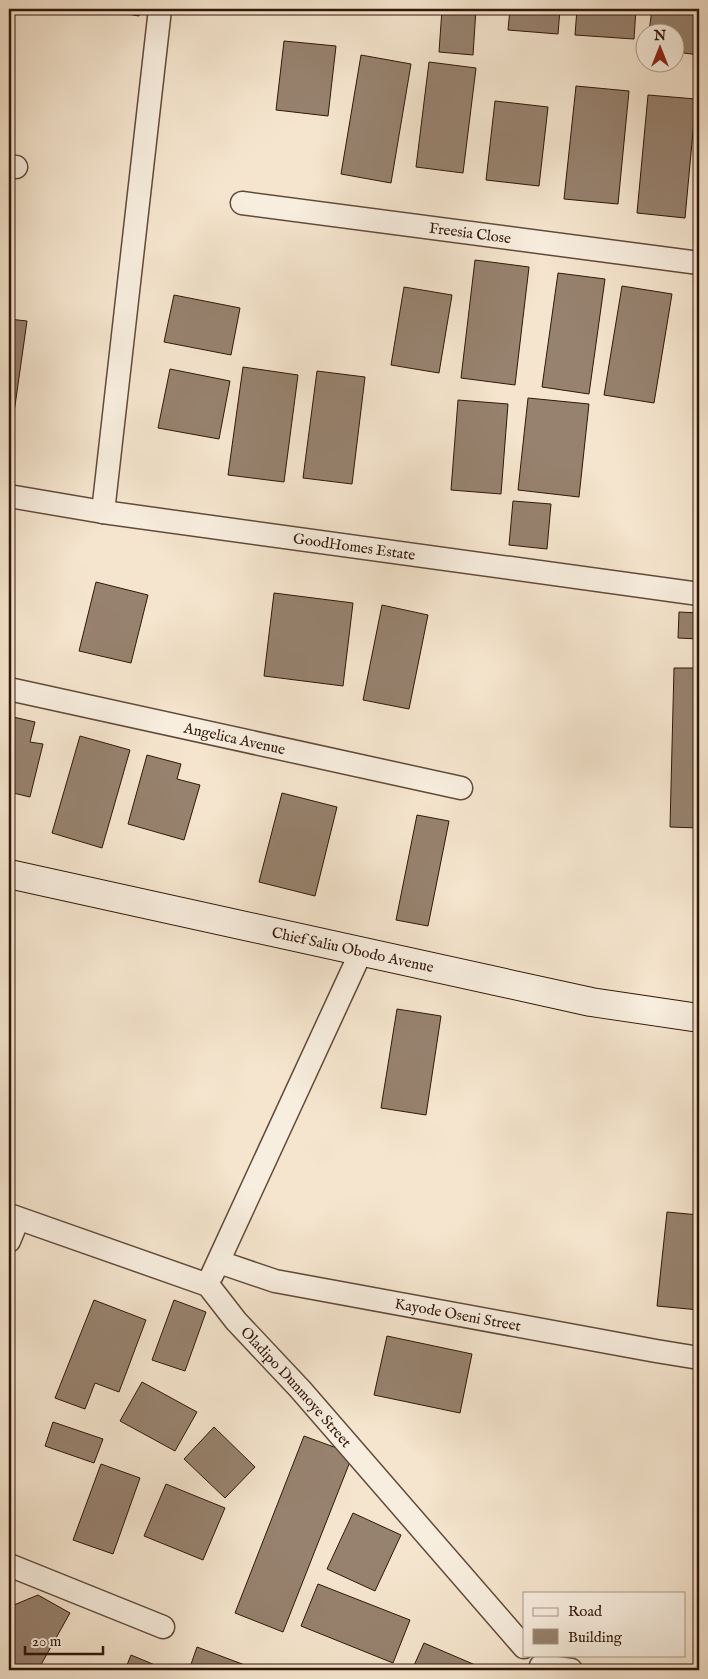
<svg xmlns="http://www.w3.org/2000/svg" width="708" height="1679" viewBox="0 0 708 1679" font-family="'IM FELL English',serif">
<rect width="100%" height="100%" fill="#f5e5ce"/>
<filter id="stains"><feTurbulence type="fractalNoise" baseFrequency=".004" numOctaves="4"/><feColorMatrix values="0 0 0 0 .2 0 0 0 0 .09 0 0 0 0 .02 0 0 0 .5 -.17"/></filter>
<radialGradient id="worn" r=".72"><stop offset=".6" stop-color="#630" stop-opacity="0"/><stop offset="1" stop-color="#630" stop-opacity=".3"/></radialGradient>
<g fill="#97826f" stroke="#311708">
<polygon points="99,9 140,9 139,16"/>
<polygon points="442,9 476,9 473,55 439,52"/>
<polygon points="510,9 560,9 558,34 508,30"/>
<polygon points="577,9 636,9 634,39 575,35"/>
<polygon points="652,9 699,9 699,55 676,52 676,32 649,32"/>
<polygon points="284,41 336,46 328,116 276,110"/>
<polygon points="361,55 411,64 391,183 341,174"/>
<polygon points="429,62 476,68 463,173 416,167"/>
<polygon points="576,86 629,91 618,204 564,199"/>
<polygon points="648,95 696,99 685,218 637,213"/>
<polygon points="495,101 548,107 539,186 486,180"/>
<polygon points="475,260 529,267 515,385 461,378"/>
<polygon points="558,273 605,279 589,394 542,387"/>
<polygon points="622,286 672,294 654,403 604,395"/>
<polygon points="404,287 452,295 439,373 391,365"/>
<polygon points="174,295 240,308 231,355 164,342"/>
<polygon points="9,319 27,321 9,448"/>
<polygon points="243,367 298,375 284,482 228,475"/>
<polygon points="170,369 230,381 219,439 158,428"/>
<polygon points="317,371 365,377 352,484 303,478"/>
<polygon points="528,398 589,404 579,497 518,490"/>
<polygon points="458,400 508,404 501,494 451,490"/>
<polygon points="513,501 551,504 547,549 509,545"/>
<polygon points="96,582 148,595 131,663 79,651"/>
<polygon points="274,593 353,603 343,686 264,676"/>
<polygon points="382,605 428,615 409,709 363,700"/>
<polygon points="679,612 699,613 699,639 678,638"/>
<polygon points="674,668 699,668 699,828 670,827"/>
<polygon points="9,716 35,722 30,742 43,744 30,797 9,792"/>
<polygon points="80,736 130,750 102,848 52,833"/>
<polygon points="147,755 181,764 177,779 200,785 184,840 128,824"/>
<polygon points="282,793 337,807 315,896 259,882"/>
<polygon points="417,815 449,821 428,926 396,920"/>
<polygon points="397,1009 441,1016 426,1115 381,1108"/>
<polygon points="667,1212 699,1215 699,1310 657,1306"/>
<polygon points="94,1300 146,1320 119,1392 95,1383 85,1409 55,1398"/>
<polygon points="174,1300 206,1312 185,1371 152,1360"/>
<polygon points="387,1336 472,1354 460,1413 374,1395"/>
<polygon points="142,1382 197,1412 175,1451 120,1421"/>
<polygon points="53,1422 103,1439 94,1463 45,1446"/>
<polygon points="214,1427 255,1467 225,1498 184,1459"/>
<polygon points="304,1436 353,1454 283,1632 235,1613"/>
<polygon points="101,1464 140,1478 113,1554 73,1540"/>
<polygon points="166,1484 225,1508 203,1560 144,1536"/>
<polygon points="353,1513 401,1535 375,1591 327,1569"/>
<polygon points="318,1584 410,1620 393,1663 301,1626"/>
<polygon points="38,1595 70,1613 38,1670 28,1670 23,1665 21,1670 9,1670 9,1607"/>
<polygon points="424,1643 487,1670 412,1670"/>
<polygon points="197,1647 258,1670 189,1670"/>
<polygon points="131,1655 167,1670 125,1670"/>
</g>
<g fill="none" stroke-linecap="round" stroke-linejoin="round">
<defs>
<g id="street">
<polyline points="9,166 16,167"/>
<path id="s1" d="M242,203L699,263"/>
<path id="s2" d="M9,496L103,512L699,594"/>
<polyline points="103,512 160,9"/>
<path id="s3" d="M9,689L461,788"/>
<path id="s4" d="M9,1215L208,1285L236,1321L300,1389L524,1647"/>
<polyline points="9,1241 18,1219"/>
<path id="s5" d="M219,1262L275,1281L656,1351L699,1358"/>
<polyline points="212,1275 361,952"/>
<polyline points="9,1565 163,1627"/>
<polyline points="541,1666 571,1670"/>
</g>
<g id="secondary">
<path id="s6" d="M9,874L591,1002L699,1018"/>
</g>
</defs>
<use href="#street" stroke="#624a3a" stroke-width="25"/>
<use href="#secondary" stroke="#311708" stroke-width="30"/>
<use href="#street" stroke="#f8eedf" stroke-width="22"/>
<use href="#secondary" stroke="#f8eedf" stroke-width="28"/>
</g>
<g text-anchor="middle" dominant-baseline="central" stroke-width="4.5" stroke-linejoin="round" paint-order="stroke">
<g font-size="15" fill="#311708" stroke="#f8eedf">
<text stroke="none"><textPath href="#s1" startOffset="230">Freesia Close</textPath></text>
<text stroke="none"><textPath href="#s2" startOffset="349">GoodHomes Estate</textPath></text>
<text stroke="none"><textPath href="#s3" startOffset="231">Angelica Avenue</textPath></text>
<text stroke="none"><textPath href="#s6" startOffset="352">Chief Saliu Obodo Avenue</textPath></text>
<text stroke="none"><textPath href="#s5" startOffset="245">Kayode Oseni Street</textPath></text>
<text stroke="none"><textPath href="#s4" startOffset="346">Oladipo Dunmoye Street</textPath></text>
</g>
</g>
<rect width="708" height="1679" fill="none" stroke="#f5e5ce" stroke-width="30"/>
<rect x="10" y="10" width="688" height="1659" fill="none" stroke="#311708" stroke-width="2.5"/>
<rect x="15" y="15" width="678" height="1649" fill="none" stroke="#311708"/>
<rect x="523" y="1592" width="162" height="65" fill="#f8eedf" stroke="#a89889"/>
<rect x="533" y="1608" width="25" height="8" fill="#f8eedf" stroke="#a89889"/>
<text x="568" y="1616" font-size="15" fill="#311708">Road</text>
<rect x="533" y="1629" width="25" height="15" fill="#97826f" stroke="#a89889"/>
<text x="568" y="1642" font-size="15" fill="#311708">Building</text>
<g transform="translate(660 48)"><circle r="24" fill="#f8eedf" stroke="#a89889"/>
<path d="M0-4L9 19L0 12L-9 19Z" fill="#8f2418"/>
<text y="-8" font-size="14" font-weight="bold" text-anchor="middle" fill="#311708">N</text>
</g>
<path d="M25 1646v8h78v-8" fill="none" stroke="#311708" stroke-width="2.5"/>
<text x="32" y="1646" font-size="15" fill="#311708" stroke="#f8eedf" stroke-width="4" paint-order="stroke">20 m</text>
<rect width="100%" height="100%" filter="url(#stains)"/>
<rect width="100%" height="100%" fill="url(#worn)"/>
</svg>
